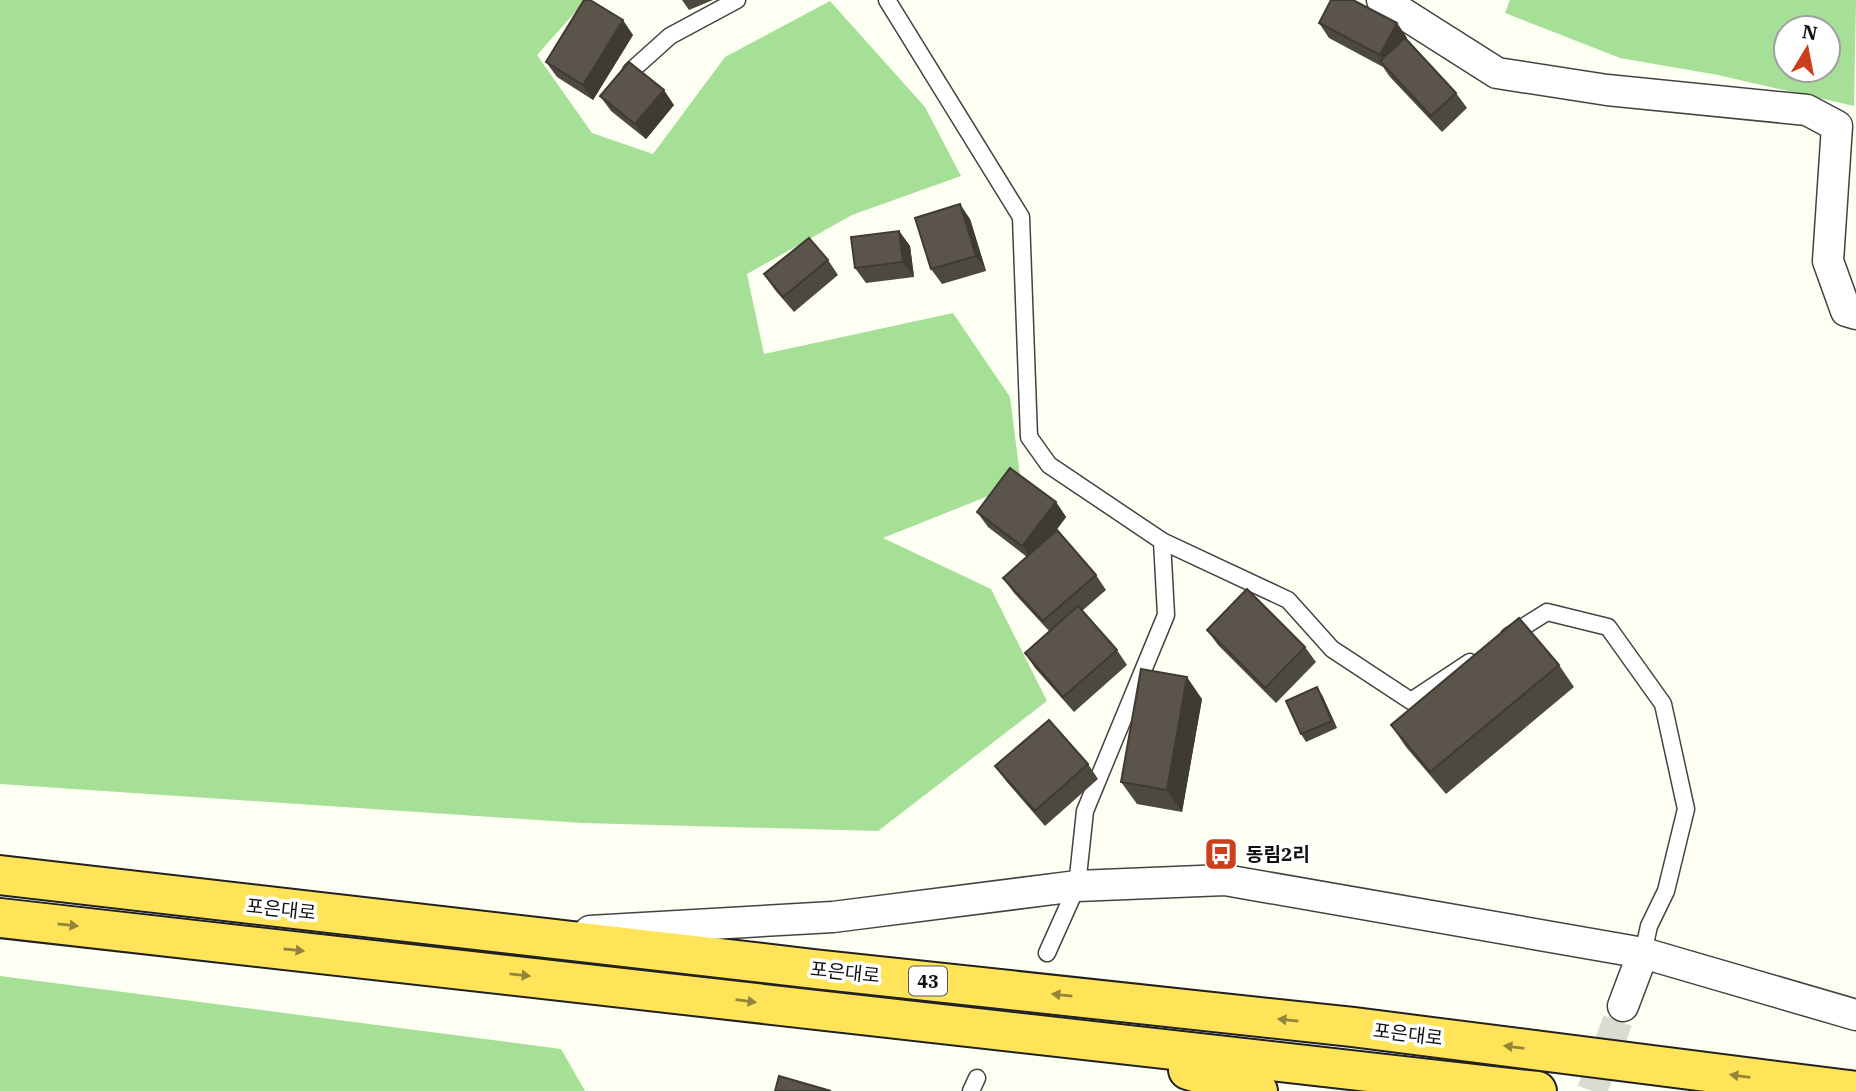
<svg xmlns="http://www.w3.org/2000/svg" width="1856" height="1091" viewBox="0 0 1856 1091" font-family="'IBM Plex Serif','Noto Sans KR',serif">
<rect width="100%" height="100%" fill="#fefff3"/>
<g fill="#a6e096" fill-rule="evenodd">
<polygon points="0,0 586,0 537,55 592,133 653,154 725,57 830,1 925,107 961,176 852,215 747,274 764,354 953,313 1010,397 1021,483 883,538 991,589 1047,701 878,831 582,823 0,784"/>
<path d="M1510,0H1856L1854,106L1718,75L1620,58L1505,13ZM1786,28H1828V70H1786Z"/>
<polygon points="0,976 561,1049 585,1091 0,1091"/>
</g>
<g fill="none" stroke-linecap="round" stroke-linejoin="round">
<polyline stroke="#dadbd1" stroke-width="30" stroke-dasharray="30 15" stroke-linecap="butt" points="1592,1091 1623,1006"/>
<defs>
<g id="service">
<polyline points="887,0 1021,217 1029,437 1049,465 1162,541 1288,600 1332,649 1411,701 1470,662"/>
<polyline points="631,71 670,36 737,0"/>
<polyline points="1509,636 1547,612 1608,627 1663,704 1686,809 1666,891 1649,926 1643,953"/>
<polyline points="1047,953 1077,886 1085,811 1166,615 1162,541"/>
<polyline points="971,1091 977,1078"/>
</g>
<g id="minor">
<polyline points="1382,0 1497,73 1607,90 1807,110 1837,126 1828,261 1846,311 1856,314"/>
<polyline points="590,931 833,917 1077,886 1225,880 1643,953 1856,1015"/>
<polyline points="1623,1006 1643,953"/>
</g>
<g id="trunk">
<polyline points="0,875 814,969 1353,1027 1856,1091"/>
<polyline points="0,918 1537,1091"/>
<polyline points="1188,1070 1258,1091"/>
</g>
</defs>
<use href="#service" stroke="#434343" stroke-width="19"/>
<use href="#minor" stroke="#434343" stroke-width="33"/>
<use href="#trunk" stroke="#212121" stroke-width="42"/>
<use href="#service" stroke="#fff" stroke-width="16"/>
<use href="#minor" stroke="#fff" stroke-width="30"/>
<use href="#trunk" stroke="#ffe45a" stroke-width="38"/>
</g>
<g fill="#4d4840">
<polygon points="682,0 713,0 689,10"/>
<polygon points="1319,23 1397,23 1407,38 1407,39 1456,93 1467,108 1442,132 1390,77 1383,67 1329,38"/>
<polygon points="633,35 593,100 557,77 546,62"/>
<polygon points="600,96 674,105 646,139 611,111"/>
<polygon points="970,219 986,271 942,284 931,269"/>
<polygon points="899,231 910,246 914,277 866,283 855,268"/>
<polygon points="828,260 838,275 794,312 775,290 764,274"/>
<polygon points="1056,502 1066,517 1055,532 1096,575 1106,590 1082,611 1117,650 1127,665 1074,712 1035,668 1025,653 1049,631 1014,593 1003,578 1027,557 988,527 977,512"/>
<polygon points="1207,630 1305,647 1316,662 1276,703 1218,645"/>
<polygon points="1559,665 1574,687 1446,794 1406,747 1391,725"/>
<polygon points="1322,695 1337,728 1306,742 1301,734"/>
<polygon points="1202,699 1182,812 1137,804 1121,782"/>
<polygon points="1088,764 1098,779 1045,826 1006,781 995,766"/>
</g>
<g fill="#3f3b34">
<polygon points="623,20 633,35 593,100 583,85"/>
<polygon points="1397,23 1407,38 1390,70 1380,55"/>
<polygon points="664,90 674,105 646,139 635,124"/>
<polygon points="960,204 970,219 986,271 976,256"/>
<polygon points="899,231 910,246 914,277 903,262"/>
<polygon points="1056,502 1066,517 1033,561 1022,546"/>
<polygon points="1187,677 1202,699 1182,812 1167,790"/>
<polygon points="1317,687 1322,695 1337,728 1332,721"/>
</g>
<g fill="#5a544b" stroke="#3f3b34" stroke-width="2">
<polygon points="584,0 590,0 623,20 583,85 546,62"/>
<polygon points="1331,0 1353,0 1397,23 1380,55 1319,23"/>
<polygon points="1405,38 1456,93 1431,116 1380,61"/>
<polygon points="629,62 664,90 635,124 600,96"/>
<polygon points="960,204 976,256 931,269 915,218"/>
<polygon points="899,231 903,262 855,268 851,237"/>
<polygon points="809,238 828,260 783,297 764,274"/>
<polygon points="1010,468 1056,502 1022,546 977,512"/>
<polygon points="1057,530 1096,575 1043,621 1003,578"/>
<polygon points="1247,589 1305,647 1265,688 1207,630"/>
<polygon points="1078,606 1117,650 1063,697 1025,653"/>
<polygon points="1519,618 1559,665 1430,772 1391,725"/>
<polygon points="1141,669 1187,677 1167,790 1121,782"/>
<polygon points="1317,687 1332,721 1301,734 1286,701"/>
<polygon points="1049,720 1088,764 1035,811 995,766"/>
<polygon points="779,1076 831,1091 775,1091"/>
</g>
<defs><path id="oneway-solid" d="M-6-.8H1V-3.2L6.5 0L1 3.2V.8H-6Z" transform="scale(1.75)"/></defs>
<g fill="#938539">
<use href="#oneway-solid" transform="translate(68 925) rotate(6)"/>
<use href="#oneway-solid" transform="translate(294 950) rotate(6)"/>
<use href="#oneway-solid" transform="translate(520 975) rotate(6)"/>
<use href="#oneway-solid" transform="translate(1062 995) rotate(-174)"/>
<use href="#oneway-solid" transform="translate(746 1001) rotate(7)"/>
<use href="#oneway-solid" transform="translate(1288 1020) rotate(-174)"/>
<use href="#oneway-solid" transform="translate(1514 1047) rotate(-173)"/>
<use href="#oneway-solid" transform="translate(1740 1076) rotate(-173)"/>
</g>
<defs>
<symbol id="bus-square" viewBox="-11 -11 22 22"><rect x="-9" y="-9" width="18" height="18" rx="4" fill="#cd3e1b" stroke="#fff"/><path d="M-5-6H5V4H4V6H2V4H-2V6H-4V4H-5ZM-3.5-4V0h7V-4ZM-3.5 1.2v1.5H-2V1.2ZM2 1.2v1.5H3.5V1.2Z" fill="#fff"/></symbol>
</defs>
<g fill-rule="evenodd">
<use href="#bus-square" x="1202" y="835" width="38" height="38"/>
</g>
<g text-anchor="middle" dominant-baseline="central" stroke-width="7" stroke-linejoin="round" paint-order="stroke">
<rect fill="#fff" stroke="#585858" stroke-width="2" x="909" y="966.5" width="38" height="29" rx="5"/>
<g font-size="18" font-weight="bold" fill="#101010">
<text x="928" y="981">43</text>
</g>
<g font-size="19" font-weight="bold" fill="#101010" stroke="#fff" text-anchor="start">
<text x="1246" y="854">동림2리</text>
</g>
<g font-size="19" fill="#101010" stroke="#fff">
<text transform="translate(281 909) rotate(6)">포은대로</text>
<text transform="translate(845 972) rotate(6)">포은대로</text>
<text transform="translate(1408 1034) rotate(7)">포은대로</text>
</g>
</g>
<g transform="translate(1807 49) rotate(10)"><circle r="33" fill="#ffffff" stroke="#9f9f9f" stroke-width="2"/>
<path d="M0-5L12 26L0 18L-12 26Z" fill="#cd3e1b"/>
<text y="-10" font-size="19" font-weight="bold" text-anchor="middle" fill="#101010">N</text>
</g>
</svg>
